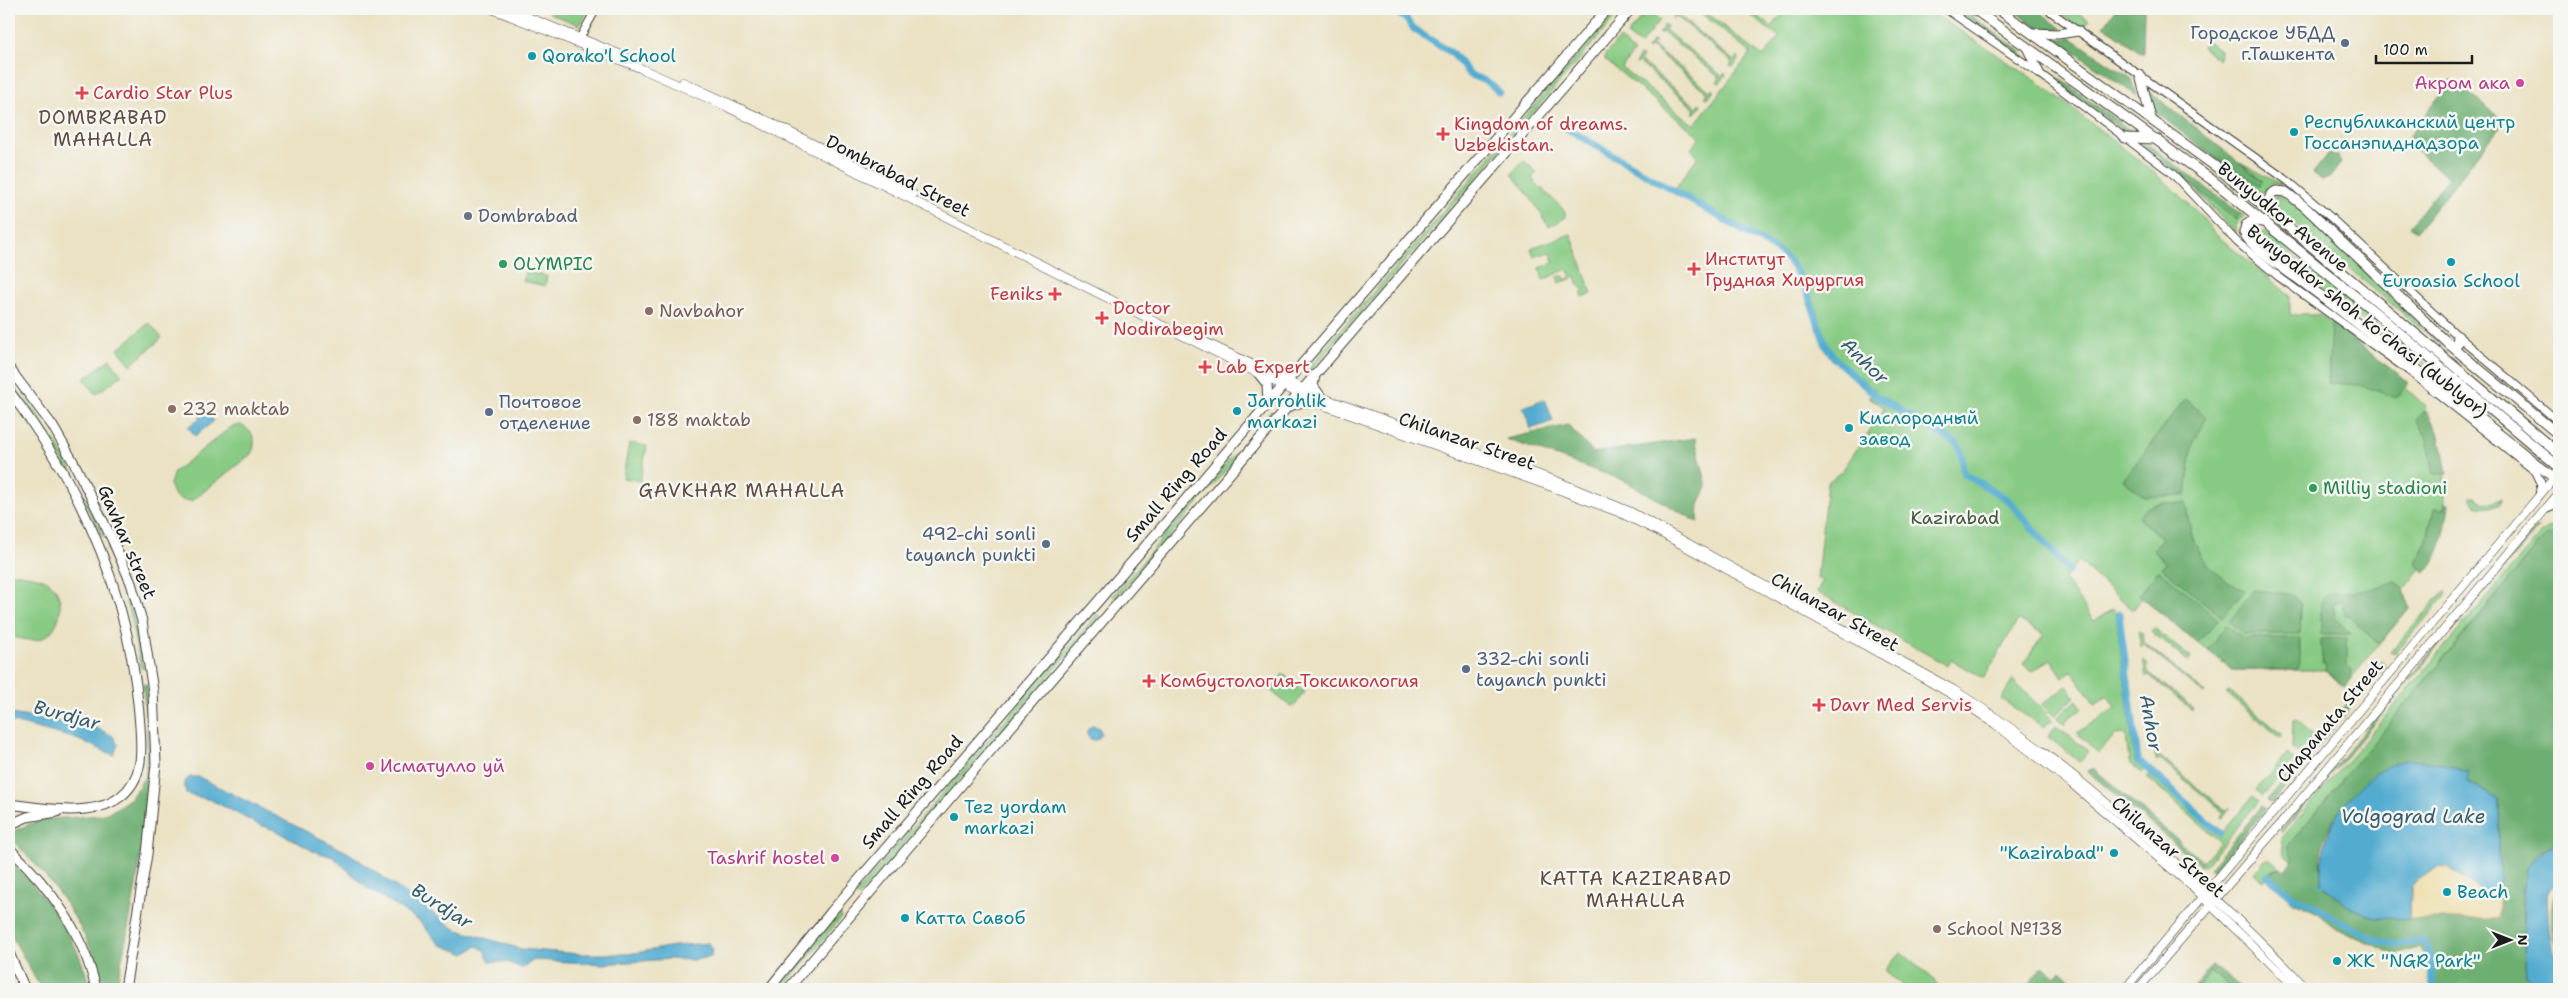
<svg xmlns="http://www.w3.org/2000/svg" width="2568" height="998" viewBox="0 0 2568 998" font-family="'Shantell Sans',sans-serif">
<rect width="100%" height="100%" fill="#f6f6f2"/>
<filter id="ink" filterUnits="userSpaceOnUse"><feTurbulence type="fractalNoise" baseFrequency=".02" numOctaves="2"/><feDisplacementMap in="SourceGraphic" scale="10" xChannelSelector="R" yChannelSelector="G"/><feConvolveMatrix kernelMatrix="1 2 1 2 8 2 1 2 1" color-interpolation-filters="sRGB"/></filter>
<filter id="wash" filterUnits="userSpaceOnUse"><feTurbulence type="fractalNoise" baseFrequency=".0096" numOctaves="4" result="noise"/><feDisplacementMap in="SourceGraphic" scale="20" xChannelSelector="R" yChannelSelector="G"/><feGaussianBlur stdDeviation="1.12" result="paint"/><feColorMatrix in="noise" values="0 0 0 0 0 0 0 0 0 0 0 0 0 0 0 0 0 1.4 0 .05"/><feComposite in="paint" operator="in"/></filter>
<g filter="url(#wash)">
<rect width="100%" height="100%" fill="#ebe2c4"/>
<g fill="#87ca83" stroke="#527350">
<polygon points="552,9 589,9 580,25 549,13"/>
<polygon points="1696,9 1702,9 1763,57 1780,36 1773,33 1743,9 1749,9 1772,27 1786,9 1927,9 2035,80 2136,158 2177,192 2201,216 2214,233 2290,296 2290,315 2321,315 2409,383 2405,387 2426,407 2424,410 2429,418 2444,465 2445,503 2428,560 2404,590 2409,608 2344,687 2326,670 2233,670 2142,598 2133,610 2079,561 2064,579 2094,621 2113,609 2116,615 2135,761 2145,770 2142,773 2129,762 2126,734 2115,735 2098,753 2077,733 2115,708 2108,696 2095,704 2072,671 2063,677 2051,659 2031,672 2023,664 2044,634 2018,620 1984,678 1951,660 1948,666 1817,592 1822,581 1817,578 1827,483 1842,471 1885,408 1869,397 1876,388 1870,391 1830,353 1804,283 1789,261 1761,240 1675,189 1698,156 1691,149 1700,137 1605,60 1605,55 1619,39 1634,52 1622,68 1694,125 1751,53"/>
<polygon points="2053,9 2072,9 2089,20 2082,29"/>
<polygon points="1616,10 1619,13 1306,376 1303,374"/>
<polygon points="1648,10 1660,20 1640,45 1627,35"/>
<polygon points="1677,10 1680,11 1677,14 1734,61 1738,57 1739,60 1733,67 1730,66 1732,62 1676,16 1672,19"/>
<polygon points="1664,25 1667,26 1665,30 1722,76 1725,72 1726,75 1720,83 1717,82 1720,78 1663,32 1659,34"/>
<polygon points="2207,40 2220,50 2219,60 2202,47"/>
<polygon points="1652,41 1655,41 1652,45 1710,91 1713,88 1714,90 1708,98 1705,97 1708,93 1651,47 1647,50"/>
<polygon points="1639,56 1642,57 1640,61 1697,107 1700,103 1701,106 1695,113 1693,113 1695,109 1638,62 1635,65"/>
<polygon points="2211,155 2259,185 2263,181 2240,162 2282,185 2271,184 2260,195"/>
<polygon points="1524,161 1537,172 1532,179 1565,211 1565,218 1549,227 1535,204 1512,174"/>
<polygon points="2188,181 2236,220 2240,213 2244,216 2236,224 2236,234"/>
<polygon points="2275,195 2280,195 2302,211 2442,346 2294,223 2273,203"/>
<polygon points="2254,225 2277,241 2433,370 2301,278 2247,233 2247,228"/>
<polygon points="1571,234 1592,294 1583,297 1581,293 1585,291 1579,286 1576,277 1559,283 1557,277 1564,276 1565,280 1571,277 1567,269 1543,280 1540,268 1554,262 1551,252 1534,257 1531,248"/>
<polygon points="525,272 547,276 545,286 523,281"/>
<polygon points="149,323 162,338 131,365 118,349"/>
<polygon points="110,359 122,375 96,394 84,379"/>
<polygon points="16,389 36,412 65,458 104,536 102,537 62,460 14,392"/>
<polygon points="1271,411 1274,414 1116,599 1113,596"/>
<path d="M240,425C253,430 258,442 251,454L193,500C181,503 171,496 170,484L174,472L231,427Z"/>
<polygon points="629,443 647,446 640,481 623,478"/>
<path d="M2470,497H2475L2484,504L2501,498L2500,503C2489,509 2475,511 2470,497Z"/>
<polygon points="2550,527 2559,530 2559,537 2555,536 2541,541 2419,688 2292,861 2284,855 2281,839 2542,532"/>
<path d="M110,546C128,585 136,626 144,668H141C132,626 125,586 107,548Z"/>
<path d="M9,572C21,575 40,575 50,583C68,597 61,632 40,639C30,642 19,638 9,636Z"/>
<polygon points="2446,590 2446,595 2395,654 2390,652"/>
<polygon points="1097,614 1100,617 858,898 854,895"/>
<polygon points="2154,628 2191,658 2188,662 2151,631"/>
<polygon points="2138,631 2142,633 2143,642 2205,693 2204,694 2144,645 2141,648"/>
<polygon points="2143,660 2147,663 2148,672 2193,708 2192,710 2149,675 2146,678"/>
<polygon points="1283,674 1305,692 1292,708 1270,690"/>
<polygon points="2013,680 2053,720 2043,727 2001,699"/>
<polygon points="2067,686 2075,697 2055,716 2041,705"/>
<polygon points="2229,691 2282,734 2281,738 2226,693"/>
<polygon points="2077,700 2082,708 2065,721 2064,725 2057,718"/>
<polygon points="2296,719 2314,735 2299,753 2292,748 2293,720"/>
<polygon points="2056,726 2089,751 2080,762 2048,737"/>
<polygon points="2154,745 2157,747 2159,756 2226,811 2230,808 2223,818 2221,817 2224,812 2159,759 2156,761"/>
<polygon points="2287,754 2294,760 2263,796 2256,790"/>
<polygon points="2150,774 2215,830 2217,828 2223,832 2253,796 2259,801 2206,865 2200,865 2220,842 2147,777"/>
<polygon points="2265,860 2270,860 2280,868 2269,873 2264,881 2254,873"/>
<polygon points="839,914 842,917 782,989 776,989"/>
<polygon points="1901,952 1938,983 1933,989 1907,989 1885,970"/>
<polygon points="2211,971 2232,987 2234,989 2193,989 2195,986 2197,988"/>
</g>
<g fill="#6dae71" stroke="#446546" fill-rule="evenodd">
<polygon points="1950,9 1962,9 2020,51 2024,60"/>
<polygon points="2010,9 2036,9 2062,29 2043,30"/>
<polygon points="2116,9 2144,9 2143,54 2104,26"/>
<polygon points="2071,38 2132,79 2137,96 2056,39"/>
<polygon points="2040,64 2131,131 2126,133 2043,73"/>
<polygon points="2451,80 2505,121 2417,231 2410,226 2448,178 2406,141"/>
<polygon points="2146,89 2263,181 2259,185 2211,155 2153,110"/>
<polygon points="2141,144 2150,146 2240,213 2236,220"/>
<polygon points="2329,153 2338,156 2341,163 2331,176 2322,180 2313,173"/>
<polygon points="2331,323 2409,383 2396,398 2361,385 2328,383"/>
<polygon points="2185,399 2207,417 2192,446 2186,495 2145,497 2123,480"/>
<polygon points="2426,410 2440,435 2447,474 2434,474 2428,442 2416,420"/>
<polygon points="1568,425 1593,453 1695,438 1707,487 1699,505 1698,522 1623,480 1506,439"/>
<path d="M2186,503C2191,547 2203,571 2245,590L2222,617L2162,568L2166,562L2153,551L2162,538L2139,519C2146,499 2169,503 2186,503Z"/>
<path d="M2445,503H2449C2447,521 2442,562 2424,572L2416,562L2426,543L2434,508H2444Z"/>
<polygon points="2536,527 2538,528 2282,833 2280,831"/>
<path d="M2548,536L2559,537V837C2550,845 2537,853 2530,863C2518,880 2524,952 2526,975L2543,989H2432L2427,959L2419,948L2394,954L2334,927L2316,912L2292,901L2268,876L2269,873L2280,868L2285,870L2293,859L2287,847C2370,744 2458,644 2541,541ZM2404,759L2443,764L2461,770L2467,781L2499,800V919L2375,918L2346,905L2321,883C2321,870 2319,857 2323,844C2335,807 2367,773 2404,759Z"/>
<polygon points="2159,570 2219,620 2197,643 2139,595"/>
<polygon points="2396,581 2404,590 2409,608 2379,644 2345,614 2343,602 2333,603 2335,618 2351,634 2321,634 2321,602 2328,594 2370,589"/>
<polygon points="2254,590 2294,595 2301,605 2300,634 2244,634 2229,622"/>
<polygon points="2226,625 2243,638 2300,638 2300,658 2297,670 2233,670 2208,651"/>
<polygon points="2347,638 2347,667 2352,671 2350,674 2352,677 2344,687 2326,670 2325,663 2322,663 2321,639"/>
<polygon points="2382,661 2385,666 2307,760 2303,758"/>
<path d="M143,684L147,685C158,788 136,889 116,989H105C88,927 54,881 9,837V833L40,820L101,815L112,811L131,798L146,775L147,732Z"/>
<polygon points="2298,763 2301,768 2271,804 2267,800"/>
<polygon points="2093,768 2203,862 2200,865 2087,771"/>
<polygon points="2262,806 2266,809 2214,871 2210,868"/>
<path d="M9,860C45,895 79,939 90,989H41L9,931Z"/>
<path d="M2559,893V952C2550,940 2550,909 2554,895Z"/>
<polygon points="2212,965 2243,989 2234,989 2211,971 2197,988 2195,986"/>
<polygon points="2043,966 2056,977 2061,971 2079,987 2077,989 2045,989 2040,985 2036,989 2024,989"/>
</g>
<polygon fill="#eeda9e" stroke="#857b5d" points="2439,866 2447,867 2492,897 2499,898 2499,919 2410,919 2411,884"/>
<g fill="#53acd0" stroke="#386476">
<polygon points="1545,399 1553,421 1531,429 1523,407"/>
<polygon points="207,412 214,421 195,436 188,427"/>
<polygon points="9,714 92,726 113,736 118,745 114,755 74,738 9,721"/>
<circle cx="1094" cy="733" r="7"/>
<path d="M2404,759L2443,764L2469,773L2467,781L2499,800V898L2492,897L2447,867L2439,866L2411,885L2410,919L2375,918L2346,905L2321,883C2318,829 2352,778 2404,759Z"/>
<polygon points="190,777 199,777 349,853 455,929 521,949 580,954 629,954 674,946 709,943 712,949 711,957 692,960 669,959 603,964 534,960 522,968 507,962 490,962 484,950 477,946 465,954 439,944 419,921 366,887 333,857 313,851 277,831 255,823 211,800 186,794 184,782"/>
<polygon points="2559,837 2559,884 2550,888 2547,896 2549,928 2552,948 2559,960 2559,989 2543,989 2526,975 2523,928 2525,870 2530,863"/>
</g>
<g fill="none" stroke-linecap="round" stroke-linejoin="round">
<g stroke="#53acd0" stroke-width="2">
<polyline points="2275,881 2280,879"/>
<polyline points="2317,884 2323,885"/>
</g>
<g stroke="#53acd0" stroke-width="7">
<polyline points="1391,9 1405,18 1415,30 1453,54 1470,75 1488,82 1499,92"/>
<path d="M1566,128L1778,251L1789,261L1804,283L1826,346L1835,359L1876,396L1957,444C1966,454 1959,464 1965,474L2008,500L2069,571"/>
<polyline points="2119,614 2138,760 2220,833"/>
<polyline points="2268,876 2292,896 2317,907 2330,916 2378,941 2397,944 2423,941 2428,949 2435,989"/>
</g>
</g>
</g>
<g filter="url(#ink)">
<g fill="none" stroke-linecap="round" stroke-linejoin="round">
<defs>
<g id="tertiary">
<polyline points="1946,9 2039,73 2172,173 2237,242 2279,277 2413,374 2536,472 2541,483 2539,496"/>
<polyline points="2047,9 2288,181 2329,216 2458,336 2559,422"/>
<polyline points="580,38 596,9"/>
<polyline points="2547,509 2559,504"/>
</g>
<g id="secondary">
<polyline points="492,9 640,68 723,105 1317,403 1549,486 1618,512 1659,532 1906,668 1951,694 1995,724 2072,784 2188,883 2297,989"/>
<polyline points="508,9 634,60"/>
<polyline points="683,82 772,123 913,194"/>
<path d="M1184,332L1321,397L1554,480L1631,512L1954,690C2017,729 2074,775 2130,823C2192,876 2251,930 2307,989"/>
<polyline points="2125,989 2559,472"/>
<polyline points="2138,989 2278,827 2559,493"/>
</g>
<g id="primary">
<polyline points="1974,9 2212,180 2376,313 2559,467"/>
<polyline points="1998,9 2219,169 2559,454"/>
<polyline points="2032,33 2058,34 2078,31"/>
<polyline points="2028,49 2039,73"/>
<polyline points="2140,75 2151,118"/>
<polyline points="2125,138 2157,139"/>
<polyline points="2272,212 2268,203 2271,194 2276,191 2286,192 2305,207 2450,345 2559,435"/>
<path d="M2262,222L2252,221L2246,225L2244,232C2249,247 2287,271 2301,281C2387,345 2471,411 2554,478"/>
<polyline points="2450,345 2457,344 2458,336"/>
<polyline points="9,368 52,425 74,463 112,539 131,583 142,621 153,691 156,764 147,854 125,989"/>
<path d="M9,391C82,487 129,592 139,713C141,744 147,776 120,797C93,818 40,808 9,804"/>
<polyline points="9,825 27,817 57,812"/>
<path d="M9,848C51,888 83,932 96,989"/>
<polyline points="9,953 25,989"/>
</g>
<g id="trunk">
<polyline points="1259,374 1267,384 1268,403"/>
<polyline points="1315,375 1313,386 1321,397"/>
<polyline points="1290,406 1302,402 1317,403"/>
<polyline points="769,989 831,912 1607,9"/>
<polyline points="788,989 980,763 1631,9"/>
</g>
</defs>
<use href="#tertiary" stroke="#3b3a35" stroke-width="9"/>
<use href="#secondary" stroke="#3b3a35" stroke-width="9"/>
<use href="#primary" stroke="#3b3a35" stroke-width="11"/>
<use href="#trunk" stroke="#3b3a35" stroke-width="11"/>
<use href="#tertiary" stroke="#fff" stroke-width="7"/>
<use href="#secondary" stroke="#fff" stroke-width="8"/>
<use href="#primary" stroke="#fff" stroke-width="9"/>
<use href="#trunk" stroke="#fff" stroke-width="9"/>
</g>
</g>
<g fill="#5c6f8a" stroke="#f6f6f2" stroke-width="2">
<circle cx="2345" cy="43" r="5"/>
<circle cx="489" cy="412" r="5"/>
<circle cx="1046" cy="544" r="5"/>
<circle cx="1466" cy="669" r="5"/>
</g>
<g fill="#0f9aa8" stroke="#f6f6f2" stroke-width="2">
<circle cx="532" cy="56" r="5"/>
<circle cx="2294" cy="132" r="5"/>
<circle cx="2451" cy="262" r="5"/>
<circle cx="1237" cy="411" r="5"/>
<circle cx="1849" cy="428" r="5"/>
<circle cx="954" cy="817" r="5"/>
<circle cx="2114" cy="853" r="5"/>
<circle cx="2447" cy="892" r="5"/>
<circle cx="905" cy="918" r="5"/>
<circle cx="2337" cy="961" r="5"/>
</g>
<g fill="#d1479c" stroke="#f6f6f2" stroke-width="2">
<circle cx="2520" cy="83" r="5"/>
<circle cx="370" cy="766" r="5"/>
<circle cx="835" cy="858" r="5"/>
</g>
<g fill="#e0444e" stroke="#f6f6f2" stroke-width="2">
<path d="M79.5 85.5h5v5h5v5h-5v5h-5v-5h-5v-5h5z"/>
<path d="M1440.5 126.5h5v5h5v5h-5v5h-5v-5h-5v-5h5z"/>
<path d="M1691.5 261.5h5v5h5v5h-5v5h-5v-5h-5v-5h5z"/>
<path d="M1052.5 286.5h5v5h5v5h-5v5h-5v-5h-5v-5h5z"/>
<path d="M1099.5 310.5h5v5h5v5h-5v5h-5v-5h-5v-5h5z"/>
<path d="M1202.5 359.5h5v5h5v5h-5v5h-5v-5h-5v-5h5z"/>
<path d="M1146.5 673.5h5v5h5v5h-5v5h-5v-5h-5v-5h5z"/>
<path d="M1816.5 697.5h5v5h5v5h-5v5h-5v-5h-5v-5h5z"/>
</g>
<circle fill="#6b7280" stroke="#f6f6f2" stroke-width="2" cx="468" cy="216" r="5"/>
<g fill="#2e9e5b" stroke="#f6f6f2" stroke-width="2">
<circle cx="503" cy="264" r="5"/>
<circle cx="2313" cy="488" r="5"/>
</g>
<g fill="#8d6e63" stroke="#f6f6f2" stroke-width="2">
<circle cx="649" cy="311" r="5"/>
<circle cx="172" cy="409" r="5"/>
<circle cx="637" cy="420" r="5"/>
<circle cx="1937" cy="929" r="5"/>
</g>
<g text-anchor="middle" dominant-baseline="central" stroke-width="5" stroke-linejoin="round" paint-order="stroke">
<g font-size="18" fill="#4e5e75" stroke="#f6f6f2" text-anchor="end">
<text x="2335" y="33">Городское УБДД<tspan x="2335" dy="21">г.Ташкента</tspan></text>
<text x="499" y="402" text-anchor="start">Почтовое<tspan x="499" dy="21">отделение</tspan></text>
<text x="1036" y="534">492-chi sonli<tspan x="1036" dy="21">tayanch punkti</tspan></text>
<text x="1476" y="659" text-anchor="start">332-chi sonli<tspan x="1476" dy="21">tayanch punkti</tspan></text>
</g>
<g font-size="18" fill="#0d838f" stroke="#f6f6f2" text-anchor="start">
<text x="542" y="56">Qorako'l School</text>
<text x="2304" y="122">Республиканский центр<tspan x="2304" dy="21">Госсанэпиднадзора</tspan></text>
<text x="2451" y="281" text-anchor="middle">Euroasia School</text>
<text x="1247" y="401">Jarrohlik<tspan x="1247" dy="21">markazi</tspan></text>
<text x="1859" y="418">Кислородный<tspan x="1859" dy="21">завод</tspan></text>
<text x="964" y="807">Tez yordam<tspan x="964" dy="21">markazi</tspan></text>
<text x="2104" y="853" text-anchor="end">"Kazirabad"</text>
<text x="2457" y="892">Beach</text>
<text x="915" y="918">Катта Савоб</text>
<text x="2347" y="961">ЖК "NGR Park"</text>
</g>
<g font-size="18" fill="#b23c85" stroke="#f6f6f2" text-anchor="end">
<text x="2510" y="83">Акром ака</text>
<text x="380" y="766" text-anchor="start">Исматулло уй</text>
<text x="825" y="858">Tashrif hostel</text>
</g>
<g font-size="18" fill="#be3a42" stroke="#f6f6f2" text-anchor="start">
<text x="93" y="93">Cardio Star Plus</text>
<text x="1454" y="124">Kingdom of dreams.<tspan x="1454" dy="21">Uzbekistan.</tspan></text>
<text x="1705" y="259">Институт<tspan x="1705" dy="21">Грудная Хирургия</tspan></text>
<text x="1044" y="294" text-anchor="end">Feniks</text>
<text x="1113" y="308">Doctor<tspan x="1113" dy="21">Nodirabegim</tspan></text>
<text x="1216" y="367">Lab Expert</text>
<text x="1160" y="681">Комбустология-Токсикология</text>
<text x="1830" y="705">Davr Med Servis</text>
</g>
<g font-size="18" fill="#1c1c1c" stroke="#f6f6f2">
<text transform="translate(898 176) rotate(27)">Dombrabad Street</text>
<text transform="translate(2283 217) rotate(39)">Bunyudkor Avenue</text>
<text transform="translate(2367 321) rotate(38)">Bunyodkor shoh koʻchasi (dublyor)</text>
<text transform="translate(1467 441) rotate(19)">Chilanzar Street</text>
<text transform="translate(1176 485) rotate(-49)">Small Ring Road</text>
<text transform="translate(127 542) rotate(67)">Gavhar street</text>
<text transform="translate(1835 612) rotate(29)">Chilanzar Street</text>
<text transform="translate(2330 721) rotate(-50)">Chapanata Street</text>
<text transform="translate(912 792) rotate(-49)">Small Ring Road</text>
<text transform="translate(2168 847) rotate(41)">Chilanzar Street</text>
</g>
<g font-size="18" fill="#5b616d" stroke="#f6f6f2" text-anchor="start">
<text x="478" y="216">Dombrabad</text>
</g>
<g font-size="18" fill="#27864d" stroke="#f6f6f2" text-anchor="start">
<text x="513" y="264">OLYMPIC</text>
<text x="2323" y="488">Milliy stadioni</text>
</g>
<g font-size="18" fill="#785e54" stroke="#f6f6f2" text-anchor="start">
<text x="659" y="311">Navbahor</text>
<text x="182" y="409">232 maktab</text>
<text x="647" y="420">188 maktab</text>
<text x="1947" y="929">School №138</text>
</g>
<g font-size="18" fill="#415940" stroke="#f6f6f2">
<text x="1955" y="518">Kazirabad</text>
</g>
<g font-size="19" letter-spacing="1" fill="#604c40" stroke="#f6f6f2">
<text x="103" y="117">DOMBRABAD<tspan x="103" dy="22">MAHALLA</tspan></text>
<text x="742" y="490">GAVKHAR MAHALLA</text>
<text x="1636" y="878">KATTA KAZIRABAD<tspan x="1636" dy="22">MAHALLA</tspan></text>
</g>
<g font-size="19" font-style="italic" fill="#355d6d" stroke="#f6f6f2">
<text transform="translate(1865 361) rotate(44)">Anhor</text>
<text transform="translate(67 715) rotate(15)">Burdjar</text>
<text transform="translate(2151 723) rotate(80)">Anhor</text>
<text x="2413" y="816">Volgograd Lake</text>
<text transform="translate(442 906) rotate(32)">Burdjar</text>
</g>
</g>
<rect width="2568" height="998" fill="none" stroke="#f6f6f2" stroke-width="30"/>
<g transform="translate(2510 940) rotate(90)" stroke="#f6f6f2" stroke-width="4" paint-order="stroke">
<path d="M0-4L9 19L0 12L-9 19Z" fill="#1c1c1c"/>
<text y="-8" font-size="14" font-weight="bold" text-anchor="middle" fill="#1c1c1c">N</text>
</g>
<path d="M2376 55v8h96v-8" fill="none" stroke="#1c1c1c" stroke-width="2.5"/>
<text x="2383" y="55" font-size="15" fill="#1c1c1c" stroke="#f6f6f2" stroke-width="4" paint-order="stroke">100 m</text>
</svg>
